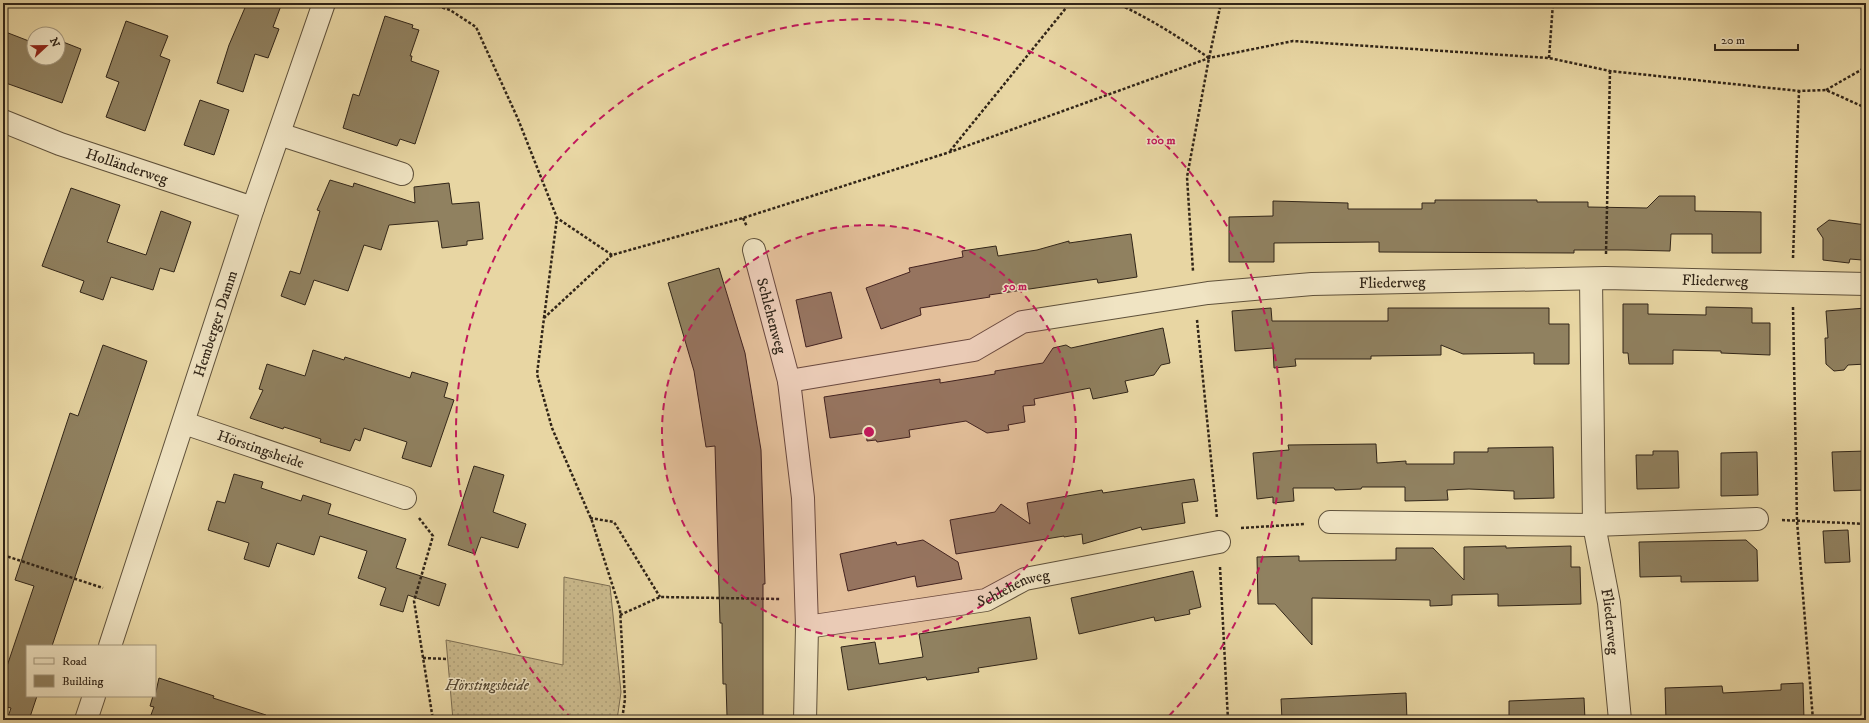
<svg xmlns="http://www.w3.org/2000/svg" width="1869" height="723" viewBox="0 0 1869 723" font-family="'IM FELL DW Pica',serif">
<defs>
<pattern id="grass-dots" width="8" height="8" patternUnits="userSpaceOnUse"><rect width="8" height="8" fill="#c9b88b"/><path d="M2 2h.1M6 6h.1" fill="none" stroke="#ad9e77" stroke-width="1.8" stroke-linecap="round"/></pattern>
</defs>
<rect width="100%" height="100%" fill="#e8d6a3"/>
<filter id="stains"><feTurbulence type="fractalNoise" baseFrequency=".005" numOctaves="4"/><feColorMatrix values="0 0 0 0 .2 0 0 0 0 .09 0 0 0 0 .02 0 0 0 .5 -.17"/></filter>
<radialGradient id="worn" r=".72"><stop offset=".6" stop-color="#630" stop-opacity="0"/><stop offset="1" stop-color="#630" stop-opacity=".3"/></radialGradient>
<polygon fill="url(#grass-dots)" stroke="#7d6e52" points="564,577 610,586 621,692 617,720 453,720 446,640 563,665"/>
<g fill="#908160" stroke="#312518">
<polygon points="247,3 282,3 273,27 279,29 268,58 255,54 243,92 217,83 229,45"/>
<polygon points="385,16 413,25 412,28 419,30 410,56 412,56 411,61 439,71 415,144 400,139 397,146 343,128 353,94 359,96"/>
<polygon points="126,21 168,36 160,56 170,60 145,131 106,117 119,82 106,77"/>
<polygon points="3,31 34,43 34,58 58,58 58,40 81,49 62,103 3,82"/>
<polygon points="200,100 229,110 214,155 184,145"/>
<polygon points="330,180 353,187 354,183 415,203 414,187 449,183 452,204 479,202 483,239 467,241 467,245 442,248 438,221 389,225 381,250 364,245 348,291 314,280 305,305 281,296 290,271 300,274 320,211 317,210"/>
<polygon points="71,188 120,205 107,242 146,255 161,211 191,222 174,272 160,268 153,290 111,277 103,300 80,292 84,281 42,266"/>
<polygon points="1659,196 1695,196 1695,211 1761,212 1761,253 1712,253 1712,234 1671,234 1670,251 1627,250 1574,250 1574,253 1379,252 1379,242 1274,243 1274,262 1229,262 1229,217 1273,216 1273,201 1348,203 1348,209 1422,209 1422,203 1435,203 1435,200 1537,200 1537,202 1588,202 1588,207 1647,208"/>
<polygon points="1829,220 1866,225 1866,257 1863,257 1862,260 1850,259 1849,263 1823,260 1823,238 1817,229"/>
<polygon points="1131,234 1137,277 1098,283 1097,279 989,295 990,297 920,308 921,315 881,329 866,288 910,272 909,268 963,257 962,251 996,246 998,256 1037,250 1069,241 1069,243"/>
<polygon points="719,268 745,353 761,450 765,584 763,584 763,720 730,720 730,716 727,716 726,684 723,684 722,623 720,623 715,446 706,447 694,371 668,283"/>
<polygon points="831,292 842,338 806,347 796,300"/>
<polygon points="1623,304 1648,304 1648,314 1706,315 1706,307 1752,308 1752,323 1770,323 1770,355 1721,353 1721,351 1673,350 1673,364 1629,364 1628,353 1623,353"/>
<polygon points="1271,308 1272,321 1388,321 1388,308 1549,308 1549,324 1569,324 1569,364 1534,364 1534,353 1463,354 1441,345 1441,355 1371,356 1371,359 1295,359 1296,366 1274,368 1273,348 1235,351 1232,311"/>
<polygon points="1866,308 1866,364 1848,365 1844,370 1834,371 1826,364 1825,338 1828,338 1826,311"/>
<polygon points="1163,328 1170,363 1161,365 1154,375 1125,381 1128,392 1093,399 1090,388 1034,399 1035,405 1023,406 1025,422 1008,425 1009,430 987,433 966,421 909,430 910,437 877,442 876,440 867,441 866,433 830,438 824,397 940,379 940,383 995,374 995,371 1043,363 1053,348 1066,345 1071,348"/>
<polygon points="103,345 147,361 52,646 27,646 27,696 37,696 29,720 7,720 11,708 3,706 3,678 34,586 15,580 70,413 78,416"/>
<polygon points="313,350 344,360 345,357 410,378 412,372 448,383 444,397 454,400 431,467 402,458 407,442 364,428 360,441 355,439 350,451 320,442 321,439 284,427 283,429 250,418 263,390 259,389 267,364 305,376"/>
<polygon points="1376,444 1377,463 1406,461 1406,464 1454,464 1454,452 1488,452 1488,448 1553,447 1554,498 1514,499 1514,491 1469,489 1447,490 1448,500 1405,501 1405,487 1362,487 1361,489 1335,490 1334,488 1293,488 1294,501 1273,503 1273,497 1257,499 1253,453 1289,450 1288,445"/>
<polygon points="1653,451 1678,451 1679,488 1637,489 1636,455 1653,455"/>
<polygon points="1866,451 1866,490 1834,491 1832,452"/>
<polygon points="1757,452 1758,495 1721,496 1721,453"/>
<polygon points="474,466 504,475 493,512 526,524 518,548 481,537 475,554 448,545"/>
<polygon points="234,474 263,482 261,488 301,501 303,495 331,504 328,514 406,539 396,568 446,584 439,606 408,595 403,612 380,605 386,588 358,578 367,551 320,536 314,555 277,543 269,567 244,559 249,543 208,530 217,501 225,503"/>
<polygon points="1194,479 1198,501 1182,503 1185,523 1142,530 1141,527 1083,544 1082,534 1064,537 1064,536 956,554 950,520 995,512 1001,504 1030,524 1027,503 1102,490 1103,493"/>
<polygon points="1848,530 1850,562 1825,563 1823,531"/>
<polygon points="923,540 958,562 962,579 917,587 915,576 848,591 840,554 896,542 897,545"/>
<polygon points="1746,540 1757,550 1758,581 1681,582 1681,576 1640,577 1639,542"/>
<polygon points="1506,546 1506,548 1571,546 1571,567 1580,567 1581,604 1498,606 1498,594 1452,595 1452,605 1430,606 1430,600 1312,598 1312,645 1275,604 1258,604 1257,557 1299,556 1299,561 1396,560 1396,548 1433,548 1464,580 1464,547"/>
<polygon points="1193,571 1201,607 1189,610 1190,614 1155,621 1154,617 1079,634 1071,598"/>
<polygon points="1030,617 1037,659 978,668 979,672 927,680 926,677 848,690 841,647 875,642 879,664 923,657 919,634"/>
<polygon points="159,678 214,696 213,698 266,715 266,720 149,720 154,707 150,706 153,696 155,696"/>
<polygon points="1803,683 1804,720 1666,720 1665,688 1722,686 1723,693 1781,690 1781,684"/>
<polygon points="1406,693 1407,720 1282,720 1281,699"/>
<polygon points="1584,698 1585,720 1509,720 1509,701"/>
</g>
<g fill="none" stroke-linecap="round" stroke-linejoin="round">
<defs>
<g id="street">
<path id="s1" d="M3,121L60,144L253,208"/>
<polyline points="279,134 402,174"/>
<path id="s2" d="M754,250L789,381L803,498L807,627L805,720"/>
<path id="s3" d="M1591,279L1594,525L1609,603L1620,720"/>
<path id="s4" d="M789,381L974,350L1022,322L1208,293L1312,284L1605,278L1866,284"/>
<path id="s5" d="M184,423L405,498"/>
<polyline points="1330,522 1594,525 1757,519"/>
<path id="s6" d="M807,627L986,600L1025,579L1219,542"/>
<path id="s7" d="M110,646L253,208L324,3"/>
<polyline points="86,720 94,696"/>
</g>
</defs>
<use href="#street" stroke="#5f513b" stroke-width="24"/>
<g stroke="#312518" stroke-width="2.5" stroke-dasharray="3 2" stroke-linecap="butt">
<polyline points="428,3 450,10 476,27 518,119 557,218 612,255 743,218 950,152 1209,58 1293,41 1549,58 1610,71 1799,91 1826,90 1866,108"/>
<path d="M1116,3C1149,18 1179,37 1209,58L1187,177L1193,271"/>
<polyline points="1209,58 1221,3"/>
<polyline points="1549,58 1553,3"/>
<polyline points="1826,90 1866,67"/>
<polyline points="950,151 1070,3"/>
<polyline points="743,218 747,227"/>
<polyline points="1606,254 1610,71"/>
<polyline points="612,255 544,318 537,374 552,428 592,521 620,609 625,699 622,720"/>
<polyline points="1793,258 1799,91"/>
<polyline points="1793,307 1797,521 1813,720"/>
<polyline points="544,318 557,218"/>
<polyline points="1197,320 1217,518"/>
<polyline points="419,518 433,536 414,601 433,720"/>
<polyline points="590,518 614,522 660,597"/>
<polyline points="1782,520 1866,524"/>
<polyline points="1241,528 1305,524"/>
<polyline points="3,555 103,588"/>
<polyline points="1220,567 1228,720"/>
<polyline points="620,615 660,597 781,599"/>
<polyline points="423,658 448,659"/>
</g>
<use href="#street" stroke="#f0e4c3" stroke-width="22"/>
</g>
<circle cx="869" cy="432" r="207" fill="#c2185b" fill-opacity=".12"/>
<g fill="none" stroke="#c2185b" stroke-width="2" stroke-dasharray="7 5">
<circle cx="869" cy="432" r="207"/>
<path d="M572 719A413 413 0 1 1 1166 719"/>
</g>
<g text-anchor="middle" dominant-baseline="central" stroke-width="3" stroke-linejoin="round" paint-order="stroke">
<g font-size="15" fill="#312518" stroke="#f0e4c3">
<text stroke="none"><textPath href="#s1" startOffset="132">Holländerweg</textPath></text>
<text stroke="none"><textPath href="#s4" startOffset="939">Fliederweg</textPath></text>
<text stroke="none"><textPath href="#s4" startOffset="616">Fliederweg</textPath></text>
<text stroke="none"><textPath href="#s2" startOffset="68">Schlehenweg</textPath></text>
<text stroke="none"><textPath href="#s7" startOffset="339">Hemberger Damm</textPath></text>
<text stroke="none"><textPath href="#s5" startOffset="81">Hörstingsheide</textPath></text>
<text stroke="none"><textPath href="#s6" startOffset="211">Schlehenweg</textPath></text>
<text stroke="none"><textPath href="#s3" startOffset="344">Fliederweg</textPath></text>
</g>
<g font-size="15" font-style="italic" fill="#574a35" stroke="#f0e4c3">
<text x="487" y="685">Hörstingsheide</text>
</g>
</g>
<circle cx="869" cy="432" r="6" fill="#c2185b" stroke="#f0e4c3" stroke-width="2"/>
<g font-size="12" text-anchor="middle" font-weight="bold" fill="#c2185b" stroke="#f0e4c3" stroke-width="3" stroke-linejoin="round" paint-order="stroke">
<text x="1161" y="144">100 m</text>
<text x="1015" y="290">50 m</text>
</g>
<rect width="1869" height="723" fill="none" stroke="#e8d6a3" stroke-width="16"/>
<rect x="4" y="4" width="1861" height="715" fill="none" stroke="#312518" stroke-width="2"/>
<rect x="8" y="8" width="1853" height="707" fill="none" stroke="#312518"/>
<rect x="26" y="645" width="130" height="52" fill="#f0e4c3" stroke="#a4987f"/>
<rect x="34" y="658" width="20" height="6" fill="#f0e4c3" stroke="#a4987f"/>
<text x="62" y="665" font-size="12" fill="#312518">Road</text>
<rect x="34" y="675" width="20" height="12" fill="#908160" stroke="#a4987f"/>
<text x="62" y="685" font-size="12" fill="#312518">Building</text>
<g transform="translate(46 46) rotate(68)"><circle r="19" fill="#f0e4c3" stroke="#a4987f"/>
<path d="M0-3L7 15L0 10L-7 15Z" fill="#8f2418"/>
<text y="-6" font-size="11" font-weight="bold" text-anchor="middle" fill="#312518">N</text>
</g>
<path d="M1715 44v6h83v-6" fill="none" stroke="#312518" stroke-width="2"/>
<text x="1721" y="44" font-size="12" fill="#312518" stroke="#f0e4c3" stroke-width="3" paint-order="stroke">20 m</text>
<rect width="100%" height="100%" filter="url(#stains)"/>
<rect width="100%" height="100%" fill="url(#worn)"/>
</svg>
